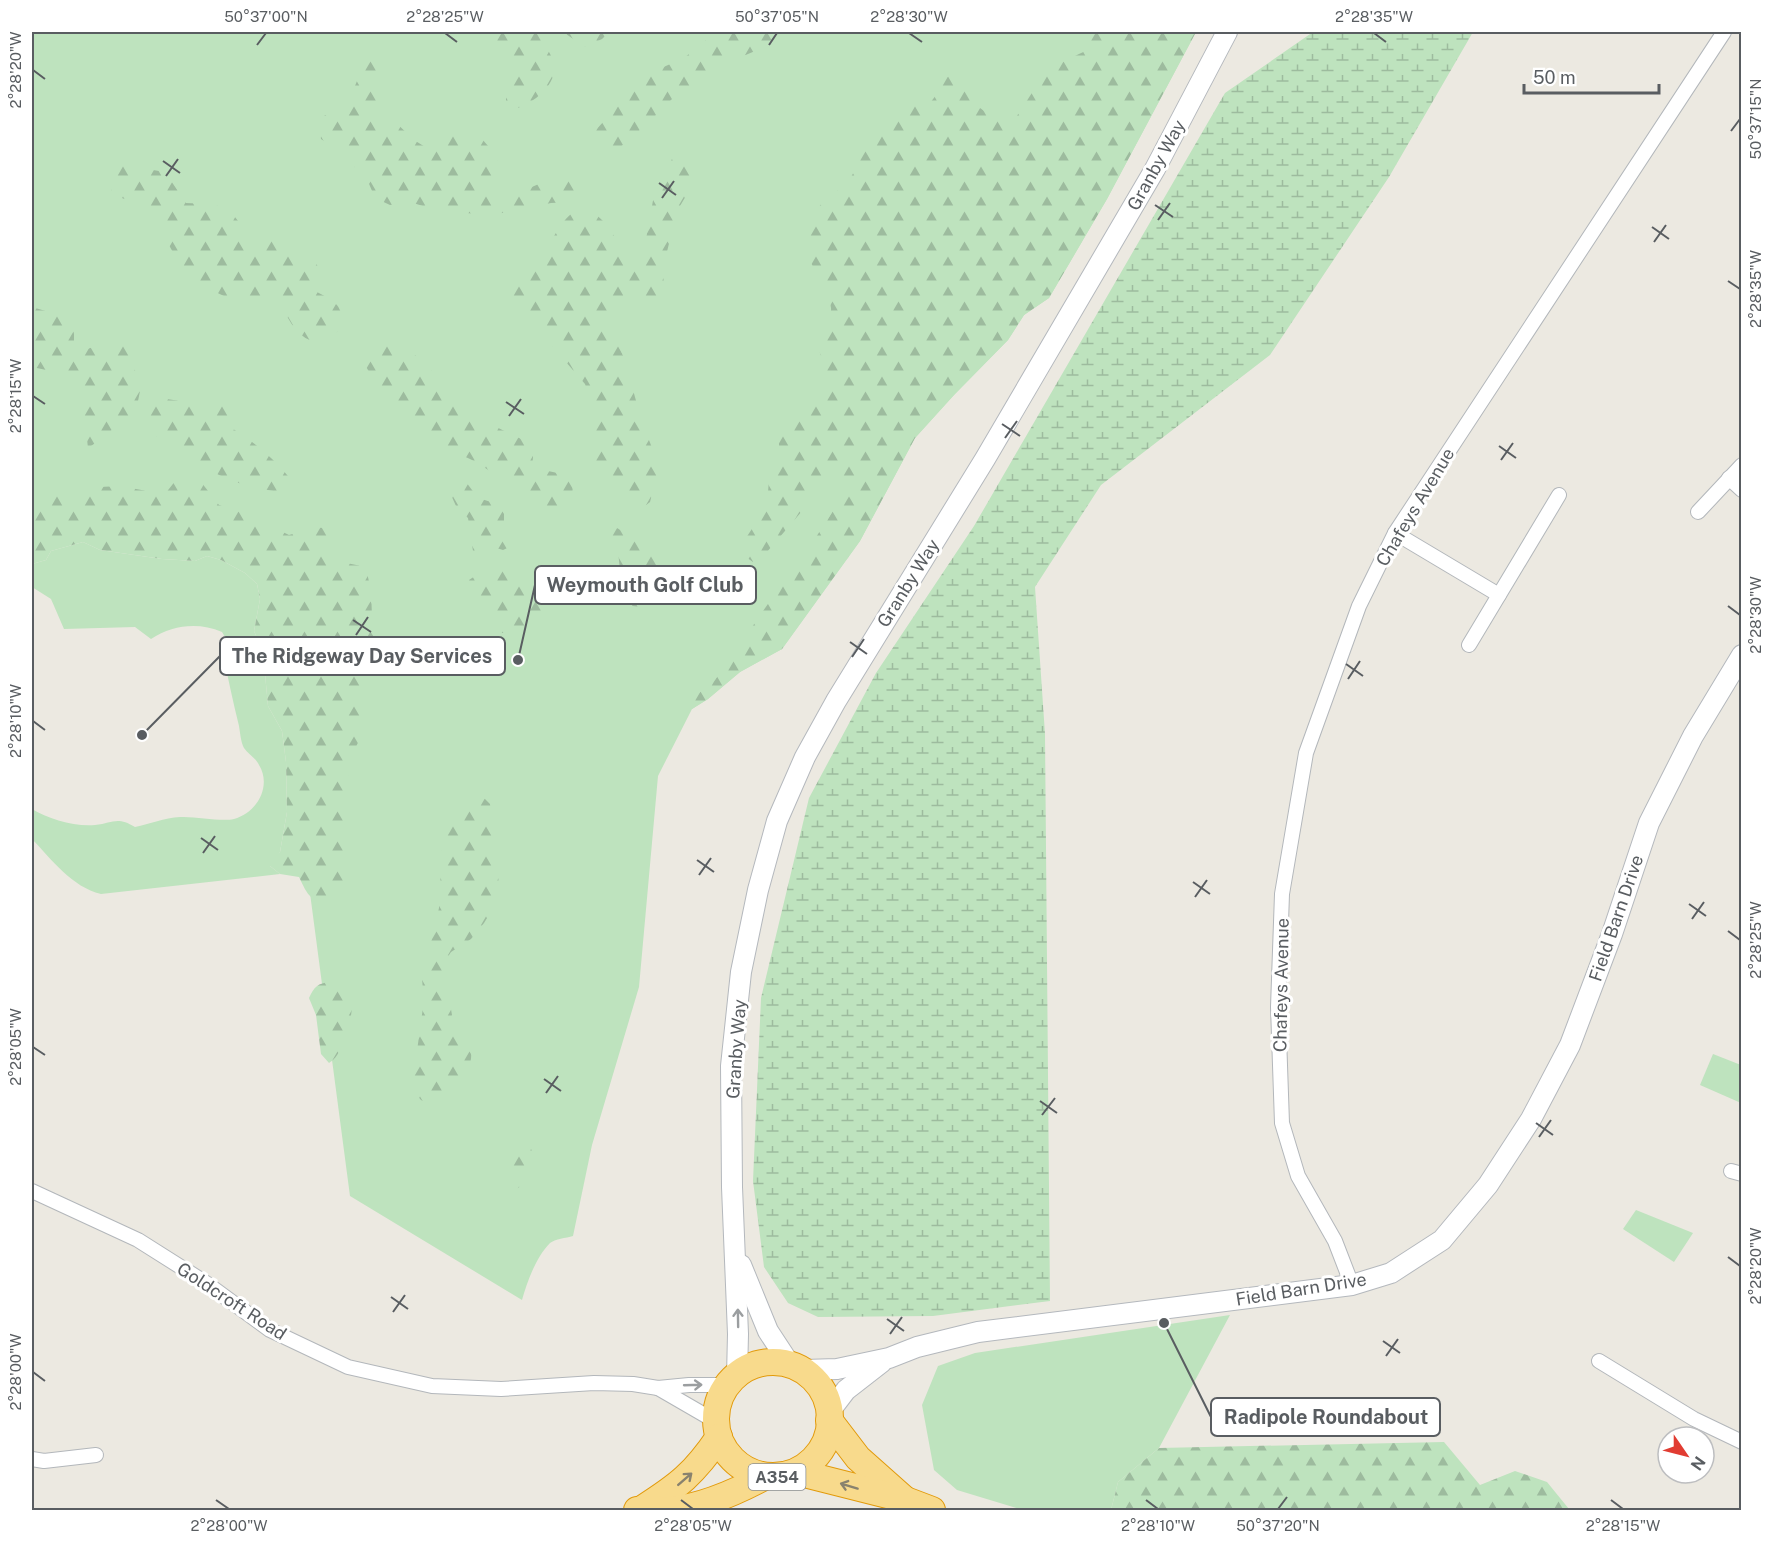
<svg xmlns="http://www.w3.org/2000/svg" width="1773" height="1542" viewBox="0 0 1773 1542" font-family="'Public Sans',sans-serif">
<defs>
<pattern id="forest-firs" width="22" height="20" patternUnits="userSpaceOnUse" patternTransform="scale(1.5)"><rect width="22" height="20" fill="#bee3be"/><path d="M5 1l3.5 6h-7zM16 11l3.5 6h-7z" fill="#9dbb9e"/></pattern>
<pattern id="wetland-marsh" width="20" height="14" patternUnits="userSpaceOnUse" patternTransform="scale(1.5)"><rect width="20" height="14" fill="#bee3be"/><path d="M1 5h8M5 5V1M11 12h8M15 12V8" fill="none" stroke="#9dbb9e"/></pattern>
</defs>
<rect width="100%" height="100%" fill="#ece9e1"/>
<g fill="#bee3be">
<path d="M32,32H1196L1107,199L1049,298L1024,315L1008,340L954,395L915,438L860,541L782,649L740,672L708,699L692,709L658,776L639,987L592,1145L573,1236C566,1238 555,1239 550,1243C536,1257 527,1282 522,1300L350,1196L266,560L77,526L32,508Z"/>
<path d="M83,542L100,550L162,559L195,561L207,556L221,560L245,573L257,584L260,599L254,631L263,652L268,706L282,731L286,762L287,812L280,852L270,866L280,874L101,894C72,887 52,860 32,839V809C48,819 75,827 95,825C113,823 117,816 135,827C150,824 164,818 180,817C196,816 220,822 234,819C257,813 272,786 259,765C256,758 248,754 244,748C241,743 240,732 239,726C233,702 228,678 223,654L228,642L222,632C198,622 173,625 151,639L135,627L64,629L51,599L32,587V564L46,560L51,551Z"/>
<polygon points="1713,1054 1741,1065 1741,1103 1700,1085"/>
<polygon points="1636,1210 1693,1233 1674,1262 1623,1229"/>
<polygon points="1230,1315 1159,1448 1118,1482 1111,1510 1023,1510 957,1490 934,1470 922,1405 938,1366 975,1353"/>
</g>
<g fill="url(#forest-firs)">
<path d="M504,32H609L602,39L585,47L566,34L550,38L545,44C548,51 554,59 554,66C556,86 534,102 518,108L506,101V91L511,74L495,40L496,33Z"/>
<polygon points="716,32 795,32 767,46 729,62 673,98 647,124 610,156 593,146 593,133 631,92 659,69 684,58"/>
<path d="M1093,32H1196L1107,199L1049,298L1024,315L1008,340L954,395L915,438L860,541L782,649L740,672L708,699L692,709L689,701L715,680L725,666L770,601L805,554L848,488L836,476H832L761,559L753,562L743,555L742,544L767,506L769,479L780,459L778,430L780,423C786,419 791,421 797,418C804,414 810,408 815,402C837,377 825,373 818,346C822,333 832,323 831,308C829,284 803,262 805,238C806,234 809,229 811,225C813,220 814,213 818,208C835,187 856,188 857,154L911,102L923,101L930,103L940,90L944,78L950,76L957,80L980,108L1001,123L1013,121C1027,104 1036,81 1053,68C1063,61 1076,56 1087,50Z"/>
<polygon points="374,53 382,62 381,71 374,79 378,106 371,116 374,125 389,116 414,140 430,150 443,147 452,129 460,127 463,138 482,139 495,154 501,173 495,184 494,194 506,198 569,171 586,182 584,193 572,202 551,203 492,215 439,211 410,202 390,205 375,198 367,179 335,148 321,139 319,123 325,115 340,119 350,113 350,98 357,81 359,65 365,56"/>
<path d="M674,155L687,159L698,171L693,184L677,211L662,272L665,287L658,297H646L627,291L610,313L605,327L618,344L624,358L642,422L654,453L657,474L650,502L641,509L627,502L625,489L616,477L602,471L594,459V411L585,384L527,317L505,300L504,288C516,278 529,268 540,257C555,240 563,209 588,207C593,212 598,216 603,221C615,233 620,255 641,255L646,239L654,195Z"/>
<path d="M125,162L141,168L165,172L186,203L208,204L228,208L245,230L250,257C262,255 266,251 270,240C283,233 288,241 296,252L309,254L319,268L315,277L317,292C335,302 340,302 344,325C323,349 304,346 288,318C283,308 285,303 276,293C242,322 184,277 168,243C163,234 161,222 157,212L112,194C110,181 115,169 125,162Z"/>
<path d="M32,307L59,315L71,320L74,334V350L82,351L104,343L131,340L136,351L132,366L142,381L136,411C119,423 105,437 88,448L80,377L32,367Z"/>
<path d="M387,346C423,345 438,386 464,407C483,422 507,432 529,443C539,459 529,474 516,485C509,484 484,467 476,462C459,453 439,447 422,437C403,426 376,384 365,365L363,358C368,348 376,348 387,346Z"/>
<path d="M160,398L200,404L211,409L222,399H230L235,403L236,409L231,418L230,427C256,443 280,463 297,488L290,494C279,492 268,490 257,488C217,479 180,455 148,430L150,409Z"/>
<path d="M548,471L567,475C568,475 572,483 572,483C575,496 567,517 550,513C543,510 537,503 529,501C525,491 532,487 535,478Z"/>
<polygon points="463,478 478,498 501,505 504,511 504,521 513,534 514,545 503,550 493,547 489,553 482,556 473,551 468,518 456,506 447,486 453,479"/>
<path d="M176,480L201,482L219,505L246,514L289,535L296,533L299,526L324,528L332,535L330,553L337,561L361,566L367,573L371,590L372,617L377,638L362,690L365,715L362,734L355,749L344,793L343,814L348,870L338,892L323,902C309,901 305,889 299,877L280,874L270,866V860L280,852L287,812L286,762L282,731L268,706L263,652L254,631L260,599L257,584L245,573L221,560L207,556L195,561L162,559L100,550L83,542L51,551L46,560L32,564V512L43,494L54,488C73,498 80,488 99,487C120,485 142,489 161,495L165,494Z"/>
<path d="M617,528L632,537L642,551L648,555L669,556L676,563C677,570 673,575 670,581C652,614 620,617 610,577L620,570L618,551L610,541L609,530Z"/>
<path d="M732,560L740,562L742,569L732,592L719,597L706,598L695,583L694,573L700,565L705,563C716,569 721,566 732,560Z"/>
<path d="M509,564C525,583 514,586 543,592L547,599C540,618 520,639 499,632L496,624L498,614L482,600L479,593L472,589L469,580L478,574L486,575Z"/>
<path d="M477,796L485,799L490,804L499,885L495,905L484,923L471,939L451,952L443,964L441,987L449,998L452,1015L447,1029C473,1039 477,1054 464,1078C461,1084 455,1093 449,1097C444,1101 437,1102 431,1105L421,1100L411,1088L410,1074L417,1051L424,1000L422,979L439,908L442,849L446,836L454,821Z"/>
<path d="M330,982C359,990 353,1012 346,1034C342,1045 339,1057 329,1063L321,1054L316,1015L309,998C314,987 318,983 330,982Z"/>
<path d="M522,1142C543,1148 531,1183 516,1189L511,1187L509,1183L513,1150L514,1146Z"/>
<polygon points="1444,1442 1480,1485 1515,1471 1547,1482 1569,1509 1576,1510 1111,1510 1118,1482 1159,1448"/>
</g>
<polygon fill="url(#wetland-marsh)" points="1313,32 1473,32 1389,177 1270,355 1101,485 1035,587 1045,734 1050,1301 933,1316 818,1317 788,1303 764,1267 753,1181 761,998 809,798 876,673 974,526 1225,93"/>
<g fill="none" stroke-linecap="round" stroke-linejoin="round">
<defs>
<g id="street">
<polyline points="1729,478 1742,490"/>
<polyline points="1698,512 1742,465"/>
<polyline points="1395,533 1499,595"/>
<polyline points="1469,645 1559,495"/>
<polyline points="1731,1171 1742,1174"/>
<polyline points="32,1191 138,1240 206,1283 270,1330 348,1367 432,1386 501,1389 594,1383 633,1384 658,1388 689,1385 728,1385"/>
<polyline points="1352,1285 1335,1241 1298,1176 1282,1123 1278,1007 1282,894 1306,753 1359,606 1395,533 1724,32"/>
<polyline points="1599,1361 1694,1419 1742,1442"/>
<polyline points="658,1388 715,1421"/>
<polyline points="32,1459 44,1461 96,1455"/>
</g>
<g id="secondary">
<polyline points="741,1265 768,1331 789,1363"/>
<polyline points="804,1370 837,1369 889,1358 917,1347 978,1332 1352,1285 1391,1273 1442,1240 1488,1185 1531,1119 1570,1045 1612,934 1649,823 1693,736 1742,655"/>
<polyline points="737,1376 738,1334 732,1187 731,1066 741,972 758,890 777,821 805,757 836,701 985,459 1155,169 1227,32"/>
<polyline points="830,1411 846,1390 882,1362"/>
</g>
<g id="highway">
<circle cx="773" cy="1419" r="57"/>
<polyline points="829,1420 858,1458 903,1498"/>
<polyline points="796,1472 903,1499 932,1510"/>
<path d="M642,1509C678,1486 694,1474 719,1437"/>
<path d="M637,1510C647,1508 659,1511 670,1510C703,1507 736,1492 764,1477"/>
</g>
</defs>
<use href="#street" stroke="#b3b7bb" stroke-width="16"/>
<use href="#secondary" stroke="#b4b8bd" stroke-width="22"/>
<use href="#highway" stroke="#e29a0a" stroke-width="28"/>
<use href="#street" stroke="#fff" stroke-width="14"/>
<use href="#secondary" stroke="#fff" stroke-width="20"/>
<use href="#highway" stroke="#f8da8c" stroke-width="26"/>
</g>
<defs><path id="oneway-shaft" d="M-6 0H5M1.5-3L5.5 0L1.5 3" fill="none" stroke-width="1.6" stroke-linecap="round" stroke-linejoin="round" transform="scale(1.5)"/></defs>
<g stroke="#9b9ea0">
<use href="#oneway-shaft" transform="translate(738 1318) rotate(-91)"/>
<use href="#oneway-shaft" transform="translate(693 1385) rotate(-2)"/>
</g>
<g stroke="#89826e">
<use href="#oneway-shaft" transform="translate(685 1479) rotate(-41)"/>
<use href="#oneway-shaft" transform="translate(849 1486) rotate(-163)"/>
</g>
<path fill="none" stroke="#595d61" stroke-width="2" d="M445,33L457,42M909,33L922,42M1374,33L1386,42M257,45L266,33M769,45L777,33M33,70L45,79M1731,131L1740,119M163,161L180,173M166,176L178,159M659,183L676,195M662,198L674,181M1155,205L1173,217M1158,220L1170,203M1652,227L1669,239M1654,242L1666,225M1728,281L1740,289M33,396L45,404M506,402L524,414M509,416L521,399M1002,424L1020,436M1005,438L1017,421M1499,446L1516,458M1501,460L1513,443M1728,606L1740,615M353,620L371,632M356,635L368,617M850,642L867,654M852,657L864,639M1346,664L1363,676M1348,679L1360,661M33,721L45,730M201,838L218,850M203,853L215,836M697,860L714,872M699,875L711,858M1193,882L1210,894M1195,897L1207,880M1689,904L1706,916M1692,919L1704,902M1728,931L1740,940M33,1047L45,1055M544,1079L561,1091M546,1093L558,1076M1040,1101L1057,1113M1042,1115L1055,1098M1536,1123L1553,1135M1539,1137L1551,1120M1728,1257L1740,1266M391,1297L408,1309M393,1312L405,1295M887,1319L904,1331M890,1334L902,1317M1383,1341L1400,1353M1386,1356L1398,1339M33,1372L45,1381M216,1500L229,1509M681,1500L693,1509M1146,1500L1158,1509M1611,1500L1623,1509M1278,1509L1287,1497"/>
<g text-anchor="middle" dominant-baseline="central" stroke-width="6" stroke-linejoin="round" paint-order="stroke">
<rect fill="#fff" stroke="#8b8e90" stroke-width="1.5" x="748.5" y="1464" width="57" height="26" rx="4.5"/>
<g font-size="16" font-weight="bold" fill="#595d61">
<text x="777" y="1477">A354</text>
</g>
<g font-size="18" fill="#595d61" stroke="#fff">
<text transform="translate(1156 165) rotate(-61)">Granby Way</text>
<text transform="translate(1415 507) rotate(-59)">Chafeys Avenue</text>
<text transform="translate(908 583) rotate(-58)">Granby Way</text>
<text transform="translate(1616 918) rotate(-71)">Field Barn Drive</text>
<text transform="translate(1281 985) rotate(-89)">Chafeys Avenue</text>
<text transform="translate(736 1049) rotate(-86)">Granby Way</text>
<text transform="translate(1301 1289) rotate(-9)">Field Barn Drive</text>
<text transform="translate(232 1301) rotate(33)">Goldcroft Road</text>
</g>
</g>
<path fill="none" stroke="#595d61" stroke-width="2" d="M518 660L535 585M142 735L220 656M1164 1323L1211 1417"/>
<g fill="#595d61" stroke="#fff" stroke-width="2">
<circle cx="518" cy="660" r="6"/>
<circle cx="142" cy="735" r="6"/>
<circle cx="1164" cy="1323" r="6"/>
</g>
<g fill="#fff" stroke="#595d61" stroke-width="2">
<rect x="535" y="566" width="221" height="38" rx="6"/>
<rect x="220" y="637" width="285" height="38" rx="6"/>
<rect x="1211" y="1398" width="229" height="38" rx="6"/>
</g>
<g font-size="20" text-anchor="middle" font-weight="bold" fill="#595d61">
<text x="645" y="592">Weymouth Golf Club</text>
<text x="362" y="663">The Ridgeway Day Services</text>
<text x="1326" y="1424">Radipole Roundabout</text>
</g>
<rect width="1773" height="1542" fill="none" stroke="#ffffff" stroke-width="66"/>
<g transform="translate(1686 1455) rotate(125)"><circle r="28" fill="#ffffff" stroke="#bdbec0" stroke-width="1.5"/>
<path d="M0-4.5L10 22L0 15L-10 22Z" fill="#e13c32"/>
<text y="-9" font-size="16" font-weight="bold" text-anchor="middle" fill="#595d61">N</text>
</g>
<path d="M1524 84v9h135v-9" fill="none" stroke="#595d61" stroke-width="3"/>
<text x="1533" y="84" font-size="18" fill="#595d61" stroke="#ffffff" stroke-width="4.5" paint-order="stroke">50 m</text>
<rect x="33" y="33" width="1707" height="1476" fill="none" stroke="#595d61" stroke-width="2"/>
<g font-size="15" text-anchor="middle" fill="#595d61">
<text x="266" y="22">50°37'00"N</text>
<text x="445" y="22">2°28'25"W</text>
<text x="777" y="22">50°37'05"N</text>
<text x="909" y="22">2°28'30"W</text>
<text x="1374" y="22">2°28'35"W</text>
<text transform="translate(16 70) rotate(-90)" y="5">2°28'20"W</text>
<text transform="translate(1756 119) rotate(-90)" y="5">50°37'15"N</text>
<text transform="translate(1756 289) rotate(-90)" y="5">2°28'35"W</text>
<text transform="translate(16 396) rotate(-90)" y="5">2°28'15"W</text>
<text transform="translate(1756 615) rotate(-90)" y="5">2°28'30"W</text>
<text transform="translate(16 721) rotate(-90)" y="5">2°28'10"W</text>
<text transform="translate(1756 940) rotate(-90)" y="5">2°28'25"W</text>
<text transform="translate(16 1047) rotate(-90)" y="5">2°28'05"W</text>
<text transform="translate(1756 1266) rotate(-90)" y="5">2°28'20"W</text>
<text transform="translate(16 1372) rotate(-90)" y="5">2°28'00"W</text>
<text x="229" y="1531">2°28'00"W</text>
<text x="693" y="1531">2°28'05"W</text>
<text x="1158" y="1531">2°28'10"W</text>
<text x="1278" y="1531">50°37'20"N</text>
<text x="1623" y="1531">2°28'15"W</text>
</g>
</svg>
